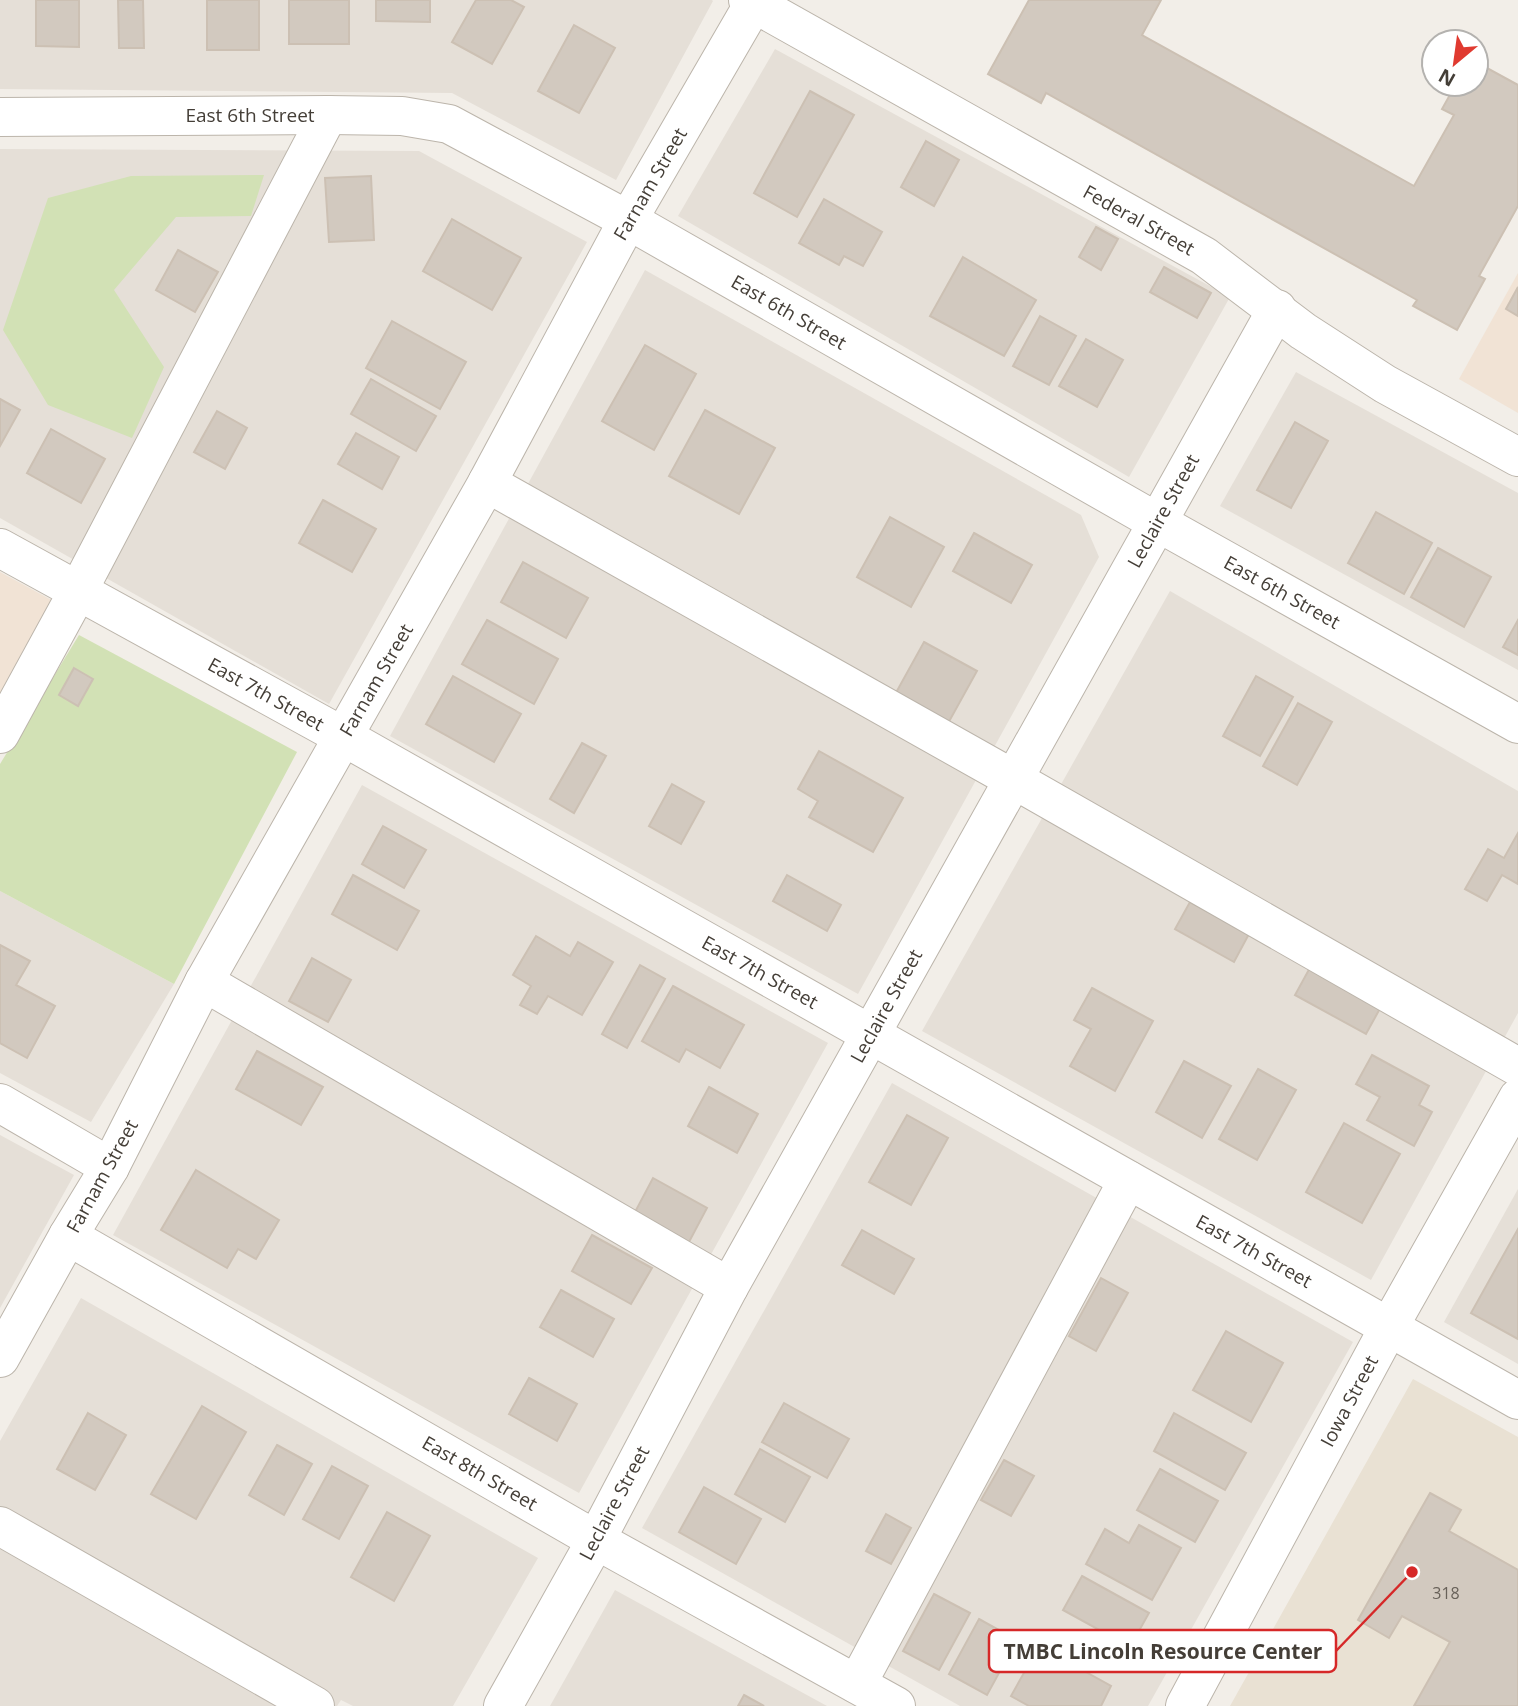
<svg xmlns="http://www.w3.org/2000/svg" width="1518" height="1706" viewBox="0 0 1518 1706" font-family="'Open Sans',sans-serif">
<rect width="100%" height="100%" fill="#f2eee8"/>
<g fill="#e5dfd7">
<polygon points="0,0 712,0 713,1 616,180 452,93 0,89"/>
<polygon points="775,49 1230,297 1129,477 678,216"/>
<polygon points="0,149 419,151 587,242 329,704 0,518"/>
<polygon points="645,270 1081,515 1099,557 858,994 390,736"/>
<polygon points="1296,372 1518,493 1518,670 1220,506"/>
<polygon points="1170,591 1518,791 1518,1013 1371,1280 922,1031"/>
<polygon points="362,785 828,1043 579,1493 113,1235"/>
<polygon points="0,891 174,984 91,1122 0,1073"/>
<polygon points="892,1083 1353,1342 1148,1706 960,1706 642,1528"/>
<polygon points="0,1135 74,1175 0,1308"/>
<polygon points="1518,1189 1518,1364 1444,1322"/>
<polygon points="81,1298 538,1558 453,1706 353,1706 341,1700 337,1706 0,1706 0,1441"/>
<polygon points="615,1590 827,1706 550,1706"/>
</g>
<g fill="#f1e3d5">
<polygon points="1518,273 1518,413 1459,379"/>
<polygon points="0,572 57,603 0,704"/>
</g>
<polygon fill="#e9e1d3" points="1413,1379 1518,1437 1518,1706 1230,1706"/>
<g fill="#d2e1b5">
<polygon points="264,175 251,216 176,217 114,290 164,367 132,438 48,405 3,330 48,198 131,176"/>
<polygon points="79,635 297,752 174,984 0,891 0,764"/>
</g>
<g fill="#d2c9bf" stroke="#ccc0b3" stroke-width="2">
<polygon points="36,0 79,0 79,47 36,46"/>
<polygon points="118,0 143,0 144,48 119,48"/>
<rect x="207" y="0" width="52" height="50"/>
<rect x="289" y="0" width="60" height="44"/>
<polygon points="376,0 430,0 430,22 376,21"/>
<polygon points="476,0 511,0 524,7 492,64 452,42"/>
<polygon points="1029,0 1161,0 1142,35 1414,186 1454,115 1442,109 1456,84 1476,84 1476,62 1518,85 1518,206 1479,276 1485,279 1457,330 1413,306 1417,300 1046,93 1041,103 988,74"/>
<polygon points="574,25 615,48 579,113 538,91"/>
<polygon points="810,91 854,115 797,217 754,193"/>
<polygon points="926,141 959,160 934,206 901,187"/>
<polygon points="371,176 374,240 329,242 325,178"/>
<polygon points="824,199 882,232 863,266 844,256 839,265 799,243"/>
<polygon points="452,219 521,258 492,310 423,271"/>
<polygon points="1096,227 1118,239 1101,270 1079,257"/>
<polygon points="178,250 218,272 195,312 156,290"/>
<polygon points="963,257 1036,300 1004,356 930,316"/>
<polygon points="1164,267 1211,293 1197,318 1150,292"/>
<polygon points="1518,287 1518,316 1506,309"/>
<polygon points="1040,316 1076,336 1049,385 1013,366"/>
<polygon points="392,321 466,362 440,409 366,368"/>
<polygon points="1086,339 1123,360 1097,407 1059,386"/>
<polygon points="645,345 696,374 654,450 602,421"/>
<polygon points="371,379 436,416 416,451 351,414"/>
<polygon points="0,399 20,410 0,446"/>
<polygon points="705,410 775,448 739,514 669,476"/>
<polygon points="217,411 247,428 225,469 194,452"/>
<polygon points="1295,422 1328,441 1291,508 1257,490"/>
<polygon points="51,429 105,459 81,503 27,473"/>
<polygon points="356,433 399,457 382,489 338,464"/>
<polygon points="323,500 376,529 352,572 299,543"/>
<polygon points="1376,512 1432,543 1404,594 1348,563"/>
<polygon points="890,517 944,547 911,607 857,577"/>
<polygon points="974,533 1032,565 1011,603 953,571"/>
<polygon points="1438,548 1491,577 1464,627 1411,597"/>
<polygon points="523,562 588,598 566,638 501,602"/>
<polygon points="487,620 558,659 534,704 462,664"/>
<polygon points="1518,620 1518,655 1503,647"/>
<polygon points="924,642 977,671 946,727 893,698"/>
<polygon points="74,668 93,679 78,706 59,695"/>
<polygon points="453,676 521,714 494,762 426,724"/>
<polygon points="1256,676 1293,697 1260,756 1223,736"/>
<polygon points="1298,703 1332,722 1297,785 1263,766"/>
<polygon points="582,743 606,756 574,813 550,799"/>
<polygon points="819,751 903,798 873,852 809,817 818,801 798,789"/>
<polygon points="672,784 704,802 681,844 649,826"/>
<polygon points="383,826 426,850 404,888 362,864"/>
<polygon points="1518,833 1518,884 1502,875 1487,901 1465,889 1488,849 1504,858"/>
<polygon points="353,875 419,911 397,950 332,914"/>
<polygon points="787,875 841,905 827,931 773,901"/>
<polygon points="1190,902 1249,934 1234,962 1175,929"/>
<polygon points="536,936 570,956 578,942 613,962 582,1015 548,996 537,1014 520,1005 531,986 513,975"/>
<polygon points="0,945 30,961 16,985 55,1006 27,1058 0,1043"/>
<polygon points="312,958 351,980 328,1022 289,1001"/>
<polygon points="1312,964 1383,1003 1366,1034 1295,995"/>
<polygon points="640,965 665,979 627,1048 602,1034"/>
<polygon points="673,986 744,1025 720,1068 686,1049 679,1062 642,1041"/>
<polygon points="1092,988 1153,1021 1115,1091 1070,1066 1091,1029 1074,1020"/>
<polygon points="257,1051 323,1087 301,1125 236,1089"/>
<polygon points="1372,1055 1429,1086 1419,1105 1432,1112 1414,1146 1367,1120 1380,1097 1356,1084"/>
<polygon points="1184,1061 1231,1086 1202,1138 1156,1112"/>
<polygon points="1258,1069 1296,1090 1257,1160 1219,1139"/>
<polygon points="709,1087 758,1114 737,1153 688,1126"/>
<polygon points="907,1115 948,1138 911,1205 869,1182"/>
<polygon points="1344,1123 1400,1154 1362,1223 1306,1192"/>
<polygon points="196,1170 279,1220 256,1259 238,1249 227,1268 161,1230"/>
<polygon points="653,1178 707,1208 689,1242 635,1212"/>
<polygon points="1518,1229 1518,1339 1471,1313"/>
<polygon points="862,1230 914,1259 894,1294 842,1265"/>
<polygon points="592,1235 652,1268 631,1304 572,1271"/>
<polygon points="1101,1278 1128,1293 1096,1351 1069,1336"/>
<polygon points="561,1290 614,1319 593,1357 540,1327"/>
<polygon points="1226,1331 1283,1363 1251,1422 1193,1390"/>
<polygon points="529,1378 577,1404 557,1441 509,1414"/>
<polygon points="784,1403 849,1439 827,1478 762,1442"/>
<polygon points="202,1406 246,1432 196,1519 151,1494"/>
<polygon points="88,1413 126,1435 95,1490 57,1469"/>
<polygon points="1174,1413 1246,1453 1225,1490 1154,1451"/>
<polygon points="277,1445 312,1464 284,1515 249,1495"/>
<polygon points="760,1449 810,1477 785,1522 735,1494"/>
<polygon points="1004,1460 1034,1476 1011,1516 981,1500"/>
<polygon points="332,1466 368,1486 339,1539 303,1519"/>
<polygon points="1160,1469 1218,1501 1195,1542 1137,1510"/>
<polygon points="704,1487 761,1519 736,1564 679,1532"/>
<polygon points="1430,1493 1461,1510 1449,1531 1518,1570 1518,1706 1414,1706 1450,1642 1402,1616 1389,1638 1358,1620"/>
<polygon points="387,1512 430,1536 394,1601 351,1577"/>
<polygon points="886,1514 911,1528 891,1564 866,1551"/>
<polygon points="1139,1525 1181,1548 1152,1600 1086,1564 1105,1529 1129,1543"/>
<polygon points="1082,1576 1149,1613 1130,1647 1063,1610"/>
<polygon points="934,1594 970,1613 939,1670 903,1651"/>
<polygon points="979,1619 1017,1640 987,1695 949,1674"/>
<polygon points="1039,1646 1111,1686 1101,1706 1029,1706 1011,1696"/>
<polygon points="744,1695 764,1706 738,1706"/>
</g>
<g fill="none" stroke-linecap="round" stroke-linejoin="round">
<defs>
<g id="minor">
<polyline points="748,0 1204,256 1303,331 1385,384 1518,457"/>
<polyline points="0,117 328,115 402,116 449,124 628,220 1157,522 1518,724"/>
<polyline points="487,483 1013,779 1518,1067"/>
<polyline points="0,548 344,737 1518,1400"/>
<polyline points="0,734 78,591 328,115"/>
<polyline points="204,982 729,1287"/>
<polyline points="0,1103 110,1167"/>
<polyline points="68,1236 596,1540 896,1706"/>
<polyline points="0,1358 68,1236 110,1167 204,982 487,483 628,220 754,3"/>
<polyline points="0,1526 315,1706"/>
<polyline points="857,1684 1128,1180"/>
<polyline points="503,1706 596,1540 729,1287 1277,309"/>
<polyline points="1185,1706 1389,1327 1518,1098"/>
</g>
</defs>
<use href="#minor" stroke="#bcb5ab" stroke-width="40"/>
<use href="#minor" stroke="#fff" stroke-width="38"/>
</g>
<g text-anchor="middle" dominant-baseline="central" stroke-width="7" stroke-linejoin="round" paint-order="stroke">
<g font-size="16" fill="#686159">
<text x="1446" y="1593">318</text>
</g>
<g font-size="19" fill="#443e37" stroke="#fff">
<text x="250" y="115">East 6th Street</text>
<text transform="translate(650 184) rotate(-60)">Farnam Street</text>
<text transform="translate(1139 220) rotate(29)">Federal Street</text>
<text transform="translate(789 312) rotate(30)">East 6th Street</text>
<text transform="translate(1163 511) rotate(-61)">Leclaire Street</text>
<text transform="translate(1282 592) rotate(29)">East 6th Street</text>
<text transform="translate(376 680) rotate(-60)">Farnam Street</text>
<text transform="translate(266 694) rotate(29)">East 7th Street</text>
<text transform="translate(760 972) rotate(29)">East 7th Street</text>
<text transform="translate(886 1006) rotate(-61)">Leclaire Street</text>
<text transform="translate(102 1176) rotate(-61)">Farnam Street</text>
<text transform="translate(1254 1251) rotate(29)">East 7th Street</text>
<text transform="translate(1349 1401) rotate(-62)">Iowa Street</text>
<text transform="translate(480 1473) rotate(30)">East 8th Street</text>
<text transform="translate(614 1503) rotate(-62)">Leclaire Street</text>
</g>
</g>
<path fill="none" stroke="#d62828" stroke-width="2.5" d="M1412 1572L1336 1651"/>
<circle fill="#d62828" stroke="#fff" stroke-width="2.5" cx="1412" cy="1572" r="7"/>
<rect fill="#fff" stroke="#d62828" stroke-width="2.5" x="989" y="1630" width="347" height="42" rx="7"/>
<g font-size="21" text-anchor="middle" font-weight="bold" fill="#443e37">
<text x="1163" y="1659">TMBC Lincoln Resource Center</text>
</g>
<g transform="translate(1455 63) rotate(209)"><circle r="33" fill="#ffffff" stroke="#b4b2af" stroke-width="2"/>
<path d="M0-5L12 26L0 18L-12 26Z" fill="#e03a30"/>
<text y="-10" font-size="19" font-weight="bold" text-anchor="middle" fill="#443e37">N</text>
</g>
</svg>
